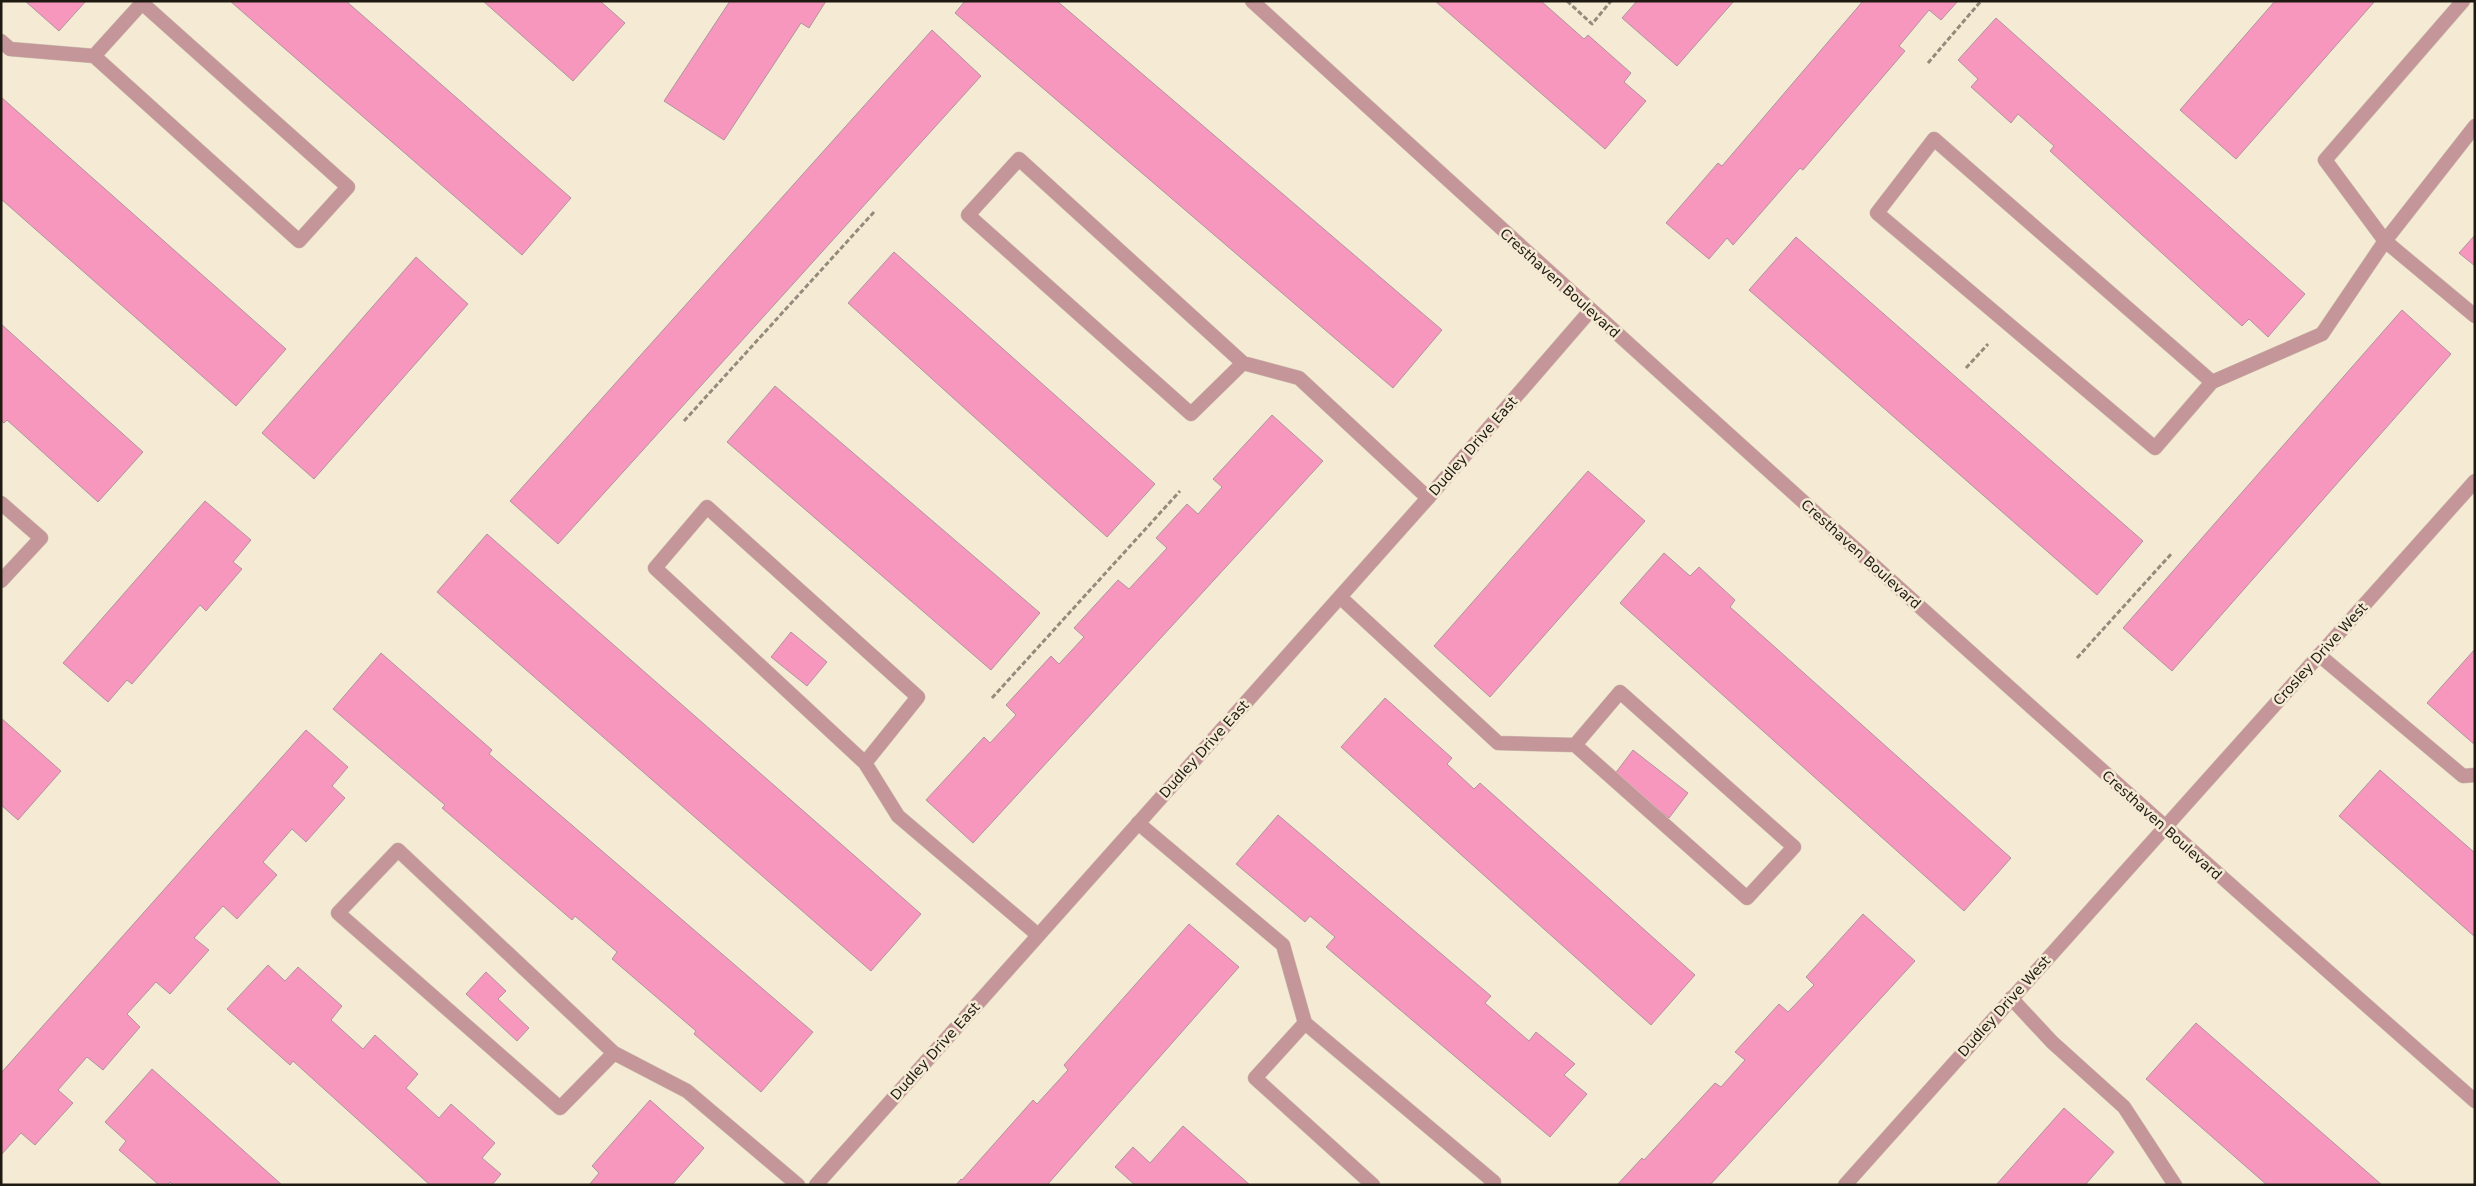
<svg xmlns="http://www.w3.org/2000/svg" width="2476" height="1186" viewBox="0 0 2476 1186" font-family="'DejaVu Sans',sans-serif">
<rect width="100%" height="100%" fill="#f5ead3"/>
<g fill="#f897bd" stroke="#ae959e">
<polygon points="25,1 86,1 59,31"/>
<polygon points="230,1 346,1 571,198 522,255"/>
<polygon points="483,1 600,1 625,23 573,81"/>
<polygon points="730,1 826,1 809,28 801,23 724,140 664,101"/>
<polygon points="965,1 1057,1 1442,330 1393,388 955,13"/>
<polygon points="1435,1 1541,1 1584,39 1588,35 1631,73 1624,82 1646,101 1605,149"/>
<polygon points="1637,1 1734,1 1677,66 1622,18"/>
<polygon points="1863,1 1958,1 1941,20 1929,10 1899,46 1905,51 1803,170 1800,168 1733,245 1727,238 1709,259 1666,223 1718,163 1722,166"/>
<polygon points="2275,1 2375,1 2236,159 2180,110"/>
<polygon points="1996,18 2305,294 2268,337 2249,319 2242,326 2050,151 2054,146 2018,114 2011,123 1971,87 1978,79 1958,60"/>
<polygon points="932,30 981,76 558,544 510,501"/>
<polygon points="1,97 286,349 236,406 1,199"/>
<polygon points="2475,235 2475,266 2459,253"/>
<polygon points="1796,237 2143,541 2097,595 1749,290"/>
<polygon points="894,252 1155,484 1107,537 848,303"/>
<polygon points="416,257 468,304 314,479 262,433"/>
<polygon points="2402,310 2451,354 2172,671 2123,628"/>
<polygon points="1,324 143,452 98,502 7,420 4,423 1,421"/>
<polygon points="775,386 1040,613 991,670 727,442"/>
<polygon points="1272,415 1323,461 973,843 926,800 984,737 990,743 1016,715 1006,705 1051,656 1059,664 1084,637 1074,628 1118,580 1129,589 1167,548 1156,538 1187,504 1198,514 1222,487 1213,479"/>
<polygon points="1588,471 1645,521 1490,697 1434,646"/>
<polygon points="205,501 251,540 233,562 242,569 206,611 200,605 132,684 127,680 108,702 63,663"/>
<polygon points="487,534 921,914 871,971 437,592"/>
<polygon points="1664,553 1690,576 1699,567 1735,600 1730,607 2011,858 1964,911 1620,603"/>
<polygon points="791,632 827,662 807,686 771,657"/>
<polygon points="2475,649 2475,745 2427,703"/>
<polygon points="381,653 492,750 489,754 813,1032 761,1092 694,1034 696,1031 612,959 617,952 575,916 572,920 442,808 445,805 333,709"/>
<polygon points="1385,698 1452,758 1447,764 1474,789 1480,783 1695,975 1651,1025 1341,747"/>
<polygon points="1,718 61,771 18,820 1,805"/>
<polygon points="306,730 348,767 332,786 345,798 306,842 292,829 263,862 277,875 237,919 223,906 194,938 209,950 170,994 156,982 127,1014 140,1027 103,1070 87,1057 58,1090 73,1103 35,1145 21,1133 1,1155 1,1073"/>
<polygon points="1633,750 1688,793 1669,818 1614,775"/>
<polygon points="2380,770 2475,853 2475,937 2339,816"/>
<polygon points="1278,815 1491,996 1485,1003 1529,1041 1536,1032 1575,1064 1564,1075 1587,1094 1550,1137 1326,947 1335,937 1310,916 1305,922 1236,864"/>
<polygon points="1863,914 1915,961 1710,1185 1617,1185 1642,1158 1644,1160 1715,1083 1721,1087 1745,1060 1735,1052 1779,1004 1788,1012 1814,985 1806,977"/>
<polygon points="1189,924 1239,967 1047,1185 956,1185 961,1179 962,1180 1033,1100 1037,1104 1068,1070 1064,1065"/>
<polygon points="268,965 285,981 298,967 342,1006 331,1020 363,1049 375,1035 418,1074 406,1088 439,1118 451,1104 495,1143 482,1158 501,1174 492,1185 430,1185 293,1061 290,1065 227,1009"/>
<polygon points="486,972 506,991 498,999 529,1028 517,1041 466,994"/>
<polygon points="2196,1023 2382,1185 2267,1185 2146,1079"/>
<polygon points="152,1069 282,1185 173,1185 170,1182 167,1185 159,1185 119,1150 126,1141 105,1122"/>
<polygon points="650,1100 704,1148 672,1185 589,1185 599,1173 592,1166"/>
<polygon points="2064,1108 2114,1152 2085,1185 1996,1185"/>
<polygon points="1183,1126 1250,1185 1135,1185 1115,1167 1133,1147 1150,1163"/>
</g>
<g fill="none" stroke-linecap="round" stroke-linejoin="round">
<defs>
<g id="service">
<polyline points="2463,1 2325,160 2385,241 2475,316"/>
<polyline points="1,41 10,49 94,56 299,241 348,187 142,3 94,56"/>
<polyline points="1243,363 1191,414 968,215 1019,159 1243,363 1299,378 1428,498"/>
<polyline points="2212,382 2155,448 1877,213 1934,139 2212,382 2322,334 2385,241 2475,126"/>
<polyline points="1,503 41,538 1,581"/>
<polyline points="1340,597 1498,743 1575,745 1747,898 1794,847 1620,692 1575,745"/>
<polyline points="2319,655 2463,776 2475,775"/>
<polyline points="865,763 918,697 707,507 655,568 865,763 898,816 1038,935"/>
<polyline points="1138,823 1283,945 1305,1023 1494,1182 1491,1185"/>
<polyline points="2011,998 2052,1042 2124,1107 2175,1185"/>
<polyline points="1305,1023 1255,1078 1373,1185"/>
<polyline points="614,1053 560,1108 338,913 398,850 614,1053 687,1091 798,1185"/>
</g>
<g id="minor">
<polyline points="816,1185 1428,498 1590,311"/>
<polyline points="1845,1185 2475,481"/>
</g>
<path id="tertiary" d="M1252,1C1657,371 2063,739 2475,1101"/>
</defs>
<use href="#service" stroke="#cec5b0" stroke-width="15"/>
<use href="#minor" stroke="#cec5b0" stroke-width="15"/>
<use href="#tertiary" stroke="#cec5b0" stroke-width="15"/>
<g stroke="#938b7b" stroke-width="3" stroke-dasharray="5 2.5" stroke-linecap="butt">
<polyline points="1567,1 1592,24 1611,1"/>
<polyline points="1928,63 1981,1"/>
<polyline points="1966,368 1988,344"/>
<polyline points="684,421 874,212"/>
<polyline points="2077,658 2172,553"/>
<polyline points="992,698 1180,491"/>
</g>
<use href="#service" stroke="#c4969a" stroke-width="14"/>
<use href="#minor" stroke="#c4969a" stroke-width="14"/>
<use href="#tertiary" stroke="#c4969a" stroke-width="14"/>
</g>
<g text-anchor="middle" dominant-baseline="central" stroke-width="5" stroke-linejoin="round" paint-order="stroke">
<g font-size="14" fill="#1e1a12" stroke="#f5ead3">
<text transform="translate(1560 283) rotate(42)">Cresthaven Boulevard</text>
<text transform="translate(1473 446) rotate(-49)">Dudley Drive East</text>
<text transform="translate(1861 554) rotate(42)">Cresthaven Boulevard</text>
<text transform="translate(2320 654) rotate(-48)">Crosley Drive West</text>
<text transform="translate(1204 749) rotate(-48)">Dudley Drive East</text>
<text transform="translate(2162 825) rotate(42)">Cresthaven Boulevard</text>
<text transform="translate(2004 1006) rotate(-48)">Dudley Drive West</text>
<text transform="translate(935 1051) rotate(-48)">Dudley Drive East</text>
</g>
</g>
<rect width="2476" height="1186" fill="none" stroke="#1e1a12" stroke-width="5"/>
</svg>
